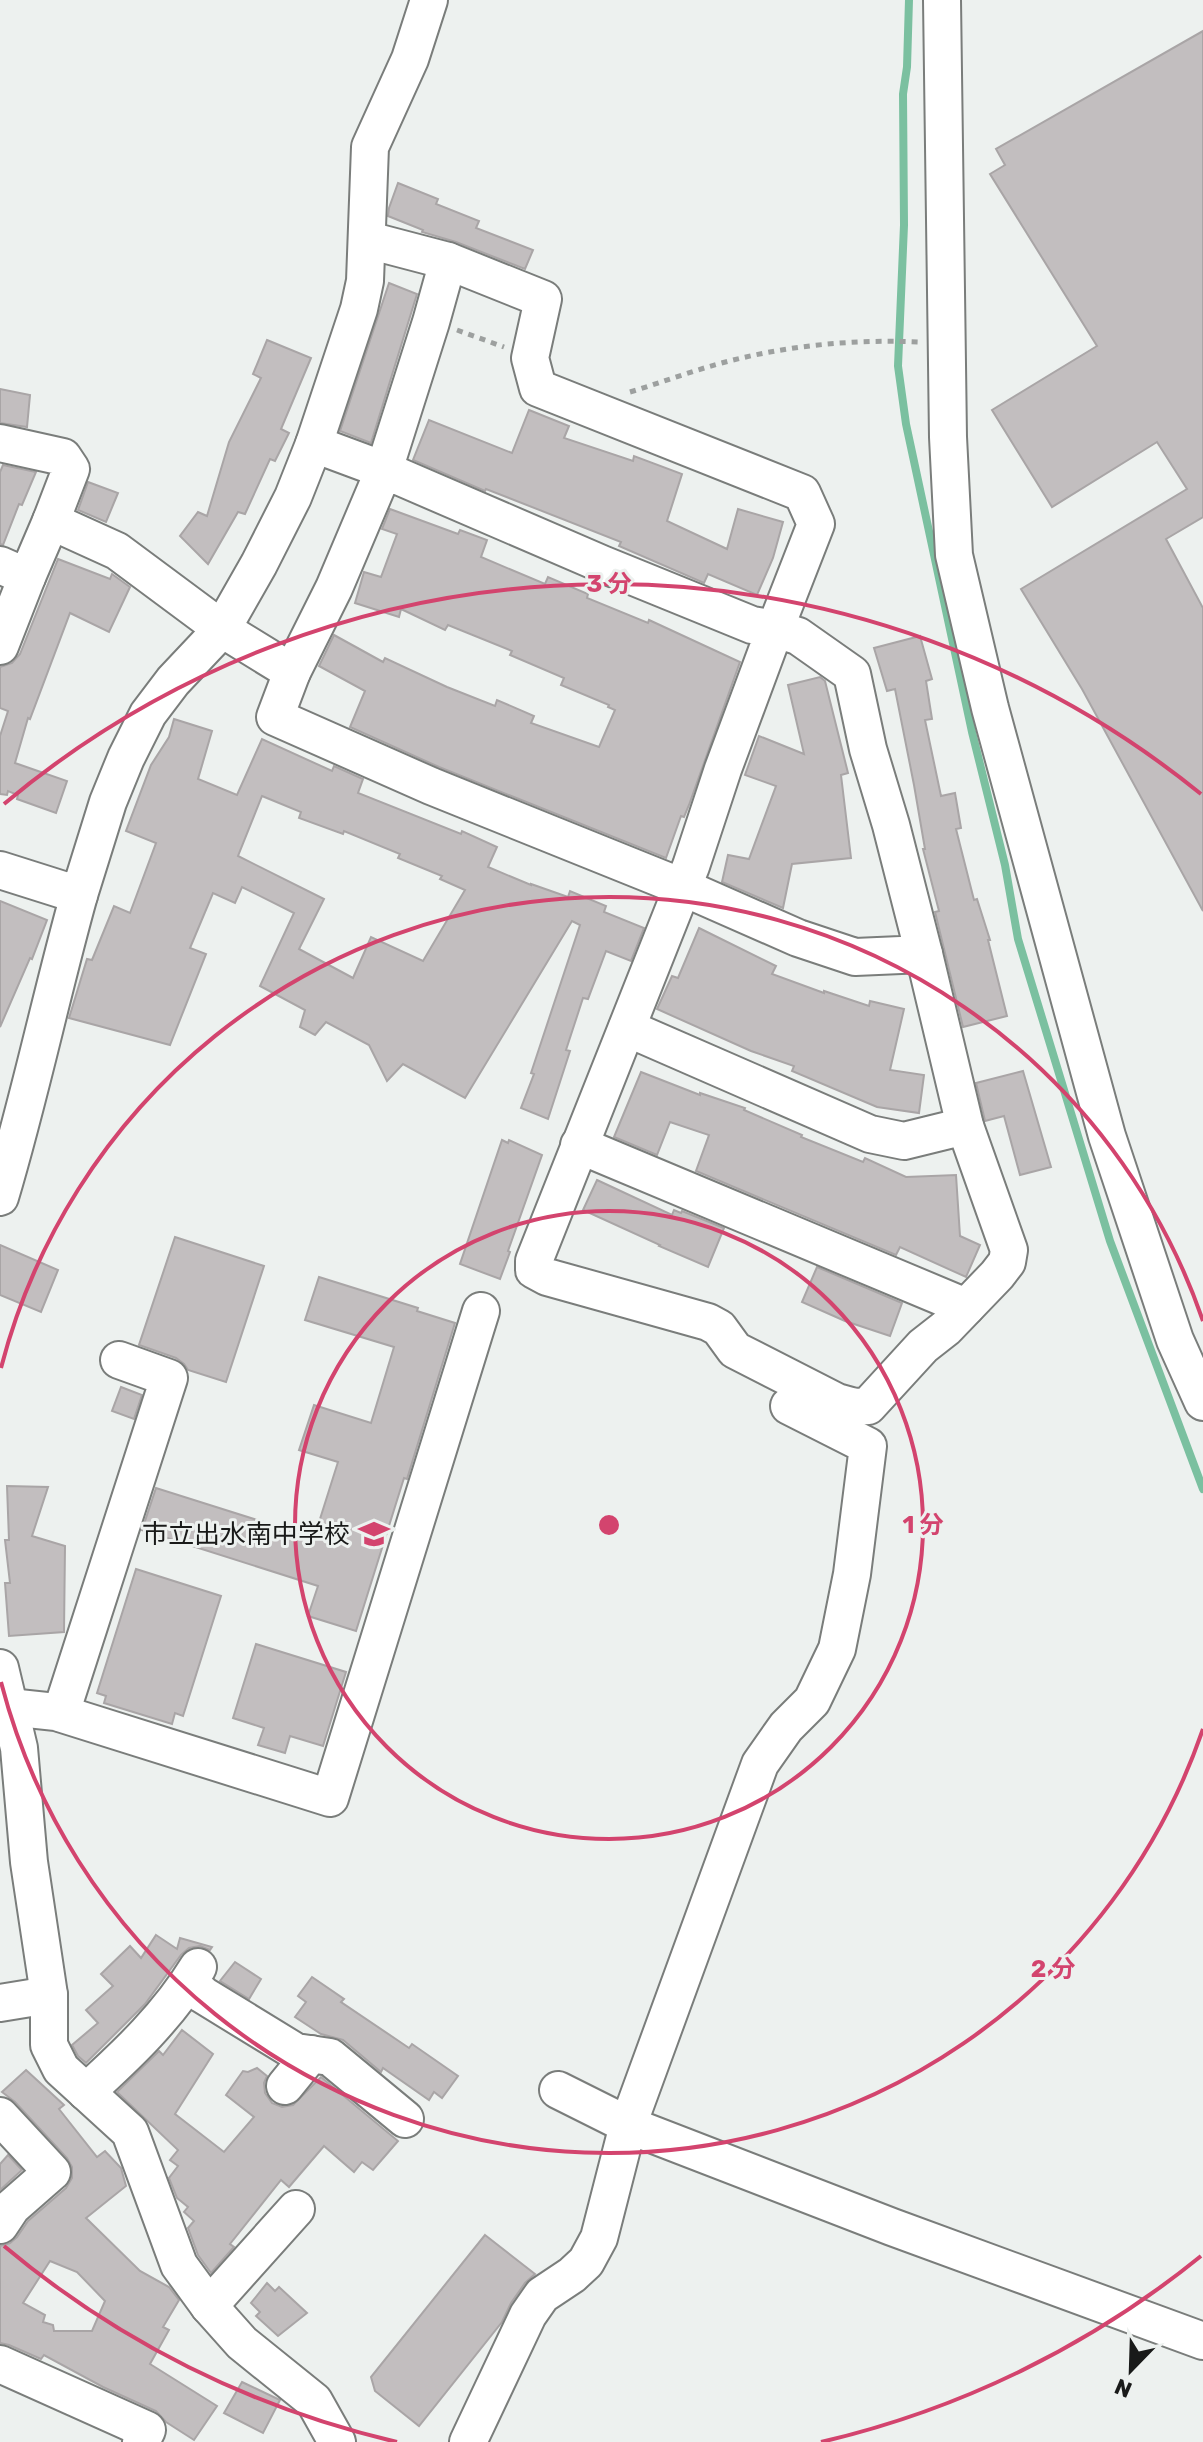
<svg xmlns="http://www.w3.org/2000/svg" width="1203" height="2442" viewBox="0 0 1203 2442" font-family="Rubik,'Noto Sans JP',sans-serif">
<rect width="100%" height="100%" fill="#edf1ef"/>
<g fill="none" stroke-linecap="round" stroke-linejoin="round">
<polyline stroke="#7bc0a0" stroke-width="8" points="909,0 907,67 903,94 904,225 898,366 906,424 972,732 1005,865 1018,939 1110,1241 1203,1489"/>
</g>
<g fill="#c2bebf" stroke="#a9a5a6" stroke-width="2" fill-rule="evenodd">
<polygon points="1203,31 1203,517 1166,539 1203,608 1203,911 1082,689 1021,589 1187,489 1157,442 1052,507 992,410 1097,346 990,174 1005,165 996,149"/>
<polygon points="398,183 438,199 436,204 479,221 476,228 533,250 525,269 456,242 422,232 423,230 388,216 389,208"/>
<polygon points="389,283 417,294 371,443 340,431"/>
<polygon points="267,340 311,358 281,429 289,433 275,461 270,459 245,514 238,512 208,564 180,536 198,512 207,516 229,442 261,378 253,374"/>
<polygon points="0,389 30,395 27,427 0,423"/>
<polygon points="529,410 569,426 564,438 633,461 634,456 682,474 667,521 727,549 738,509 783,522 773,558 757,595 708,574 704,583 619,546 621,542 486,489 485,491 413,460 429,420 512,453"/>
<polygon points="3,465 36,472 22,505 19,504 3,545 0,544 0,472"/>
<polygon points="88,482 118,493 106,522 78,510"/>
<polygon points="390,509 458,534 460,530 487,540 481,557 545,584 548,577 588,594 587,598 648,623 649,620 740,662 689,805 684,817 681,816 666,858 439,767 350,727 365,691 319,666 334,635 383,662 385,658 447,687 495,706 497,700 534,716 531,723 599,747 615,710 608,707 609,705 561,685 564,678 510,655 512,651 448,625 445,630 401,609 399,617 355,603 364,572 381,577 397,534 382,529"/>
<polygon points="58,559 110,579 112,574 130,587 109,632 70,613 30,719 28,718 15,763 67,781 56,813 17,799 18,795 8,791 7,795 0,794 0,736 8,711 0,708 0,667 12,663 20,654"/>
<polygon points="920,636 932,679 926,681 932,719 925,720 941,796 955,793 961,828 956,829 974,900 977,899 990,940 988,940 1007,1016 963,1027 935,912 939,911 923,849 925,849 914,785 895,689 887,691 874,648"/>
<polygon points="820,677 825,681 848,773 841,775 851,858 792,864 783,908 722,882 728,855 749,859 776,786 745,775 759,736 804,754 788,685"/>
<path d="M174,719L212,731L198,779L237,795L262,739L332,771L334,766L363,779L358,793L461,834L462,831L497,847L488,867L531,885V884L568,897L570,891L606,906L604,912L644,928L631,961L606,951L588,999L583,998L566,1050L570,1051L548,1119L521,1108L534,1074L531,1073L580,925L572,921L465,1098L403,1064L387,1081L369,1045L326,1022L315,1035L300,1027L305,1010L260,986L294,913L242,887L235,903L213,893L190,948L206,954L170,1045L69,1018L87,959L92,960L114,906L130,913L156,843L126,831L151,765L169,737ZM262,796L301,812L299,818L343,834L344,831L400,854L398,858L442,876L440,879L465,890L423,961L371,937L353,978L299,949L324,899L238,856Z"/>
<polygon points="0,901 47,920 32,959 30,958 0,1027"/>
<polygon points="699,928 776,966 772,974 824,993 824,991 869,1006 870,1001 904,1009 890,1070 924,1075 919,1113 877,1107 792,1071 794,1066 751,1051 657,1009 672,976 678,978"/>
<polygon points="1023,1071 1051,1167 1020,1175 1004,1116 985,1121 976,1083"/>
<polygon points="641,1072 700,1095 700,1093 745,1108 744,1110 802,1135 801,1137 863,1162 865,1158 906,1177 956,1175 960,1236 980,1245 966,1277 900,1247 896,1255 696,1171 709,1135 670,1122 657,1155 614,1137"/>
<polygon points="502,1140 508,1143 509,1140 542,1155 508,1251 510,1252 500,1279 460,1264"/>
<polygon points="597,1180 672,1215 674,1210 681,1213 682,1211 724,1228 708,1267 659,1246 660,1245 583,1210"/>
<polygon points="175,1237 264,1266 226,1382 188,1370 184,1364 176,1358 139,1345"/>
<polygon points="0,1245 58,1270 41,1312 0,1295"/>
<polygon points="817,1267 902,1303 890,1336 845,1321 802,1302"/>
<polygon points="319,1277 418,1308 417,1311 455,1323 407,1479 404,1478 356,1631 308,1616 318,1586 142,1530 156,1488 314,1538 338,1462 299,1450 314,1405 371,1423 394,1347 305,1320"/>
<polygon points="121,1387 142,1395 134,1419 112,1411"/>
<polygon points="7,1486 48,1487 32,1536 65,1546 64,1632 9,1636 5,1583 10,1583 5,1540 9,1540"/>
<polygon points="136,1569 221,1596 183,1716 175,1713 172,1724 104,1703 106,1696 97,1693"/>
<polygon points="256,1644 346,1672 323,1746 290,1736 285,1753 258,1745 264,1728 233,1718"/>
<polygon points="156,1935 177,1949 180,1938 212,1947 210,1950 200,1946 189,1948 181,1955 145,2004 86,2063 78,2056 72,2045 98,2023 86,2010 113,1986 101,1974 130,1946 141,1958"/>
<polygon points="235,1962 261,1979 249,1999 220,1981"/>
<polygon points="312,1977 344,1999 341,2002 409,2048 412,2044 458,2076 442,2098 434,2092 429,2100 383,2068 381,2072 343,2040 321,2034 295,2017 306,2002 298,1996"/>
<polygon points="182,2030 213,2054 175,2114 224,2152 254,2117 226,2095 243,2071 248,2072 257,2068 267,2076 264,2083 265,2093 272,2103 282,2107 293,2105 321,2077 398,2141 373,2170 362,2162 354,2172 324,2146 289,2187 281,2180 230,2244 234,2247 211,2273 198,2255 188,2228 194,2221 184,2212 188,2207 177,2198 169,2178 178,2166 170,2160 178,2150 117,2092 159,2051 163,2055"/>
<path d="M26,2070L64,2105L59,2109L97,2157L105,2151L121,2168L126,2186L86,2218L140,2271L169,2287L179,2300L163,2327L169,2330L150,2364L217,2406L194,2440L166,2422L156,2411L103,2387L44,2355L41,2359L9,2345L0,2343V2246L10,2243L17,2237L28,2221L66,2188L72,2178V2167L67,2158L15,2102L2,2092ZM50,2261L77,2272L105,2301L92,2331H54L53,2325L43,2322L45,2315L23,2303Z"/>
<polygon points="8,2155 22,2170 0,2190 0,2164"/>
<polygon points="485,2235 535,2274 525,2283 511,2303 502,2322 419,2426 375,2391 371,2377"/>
<polygon points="267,2283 275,2291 279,2287 307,2313 278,2336 256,2316 260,2312 251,2303"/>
<polygon points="242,2382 280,2400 263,2433 224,2413"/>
</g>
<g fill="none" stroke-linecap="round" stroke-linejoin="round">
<defs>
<g id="minor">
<polyline points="942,0 948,437 954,555 990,708 1107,1136 1175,1340 1203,1402"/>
<polyline points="0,443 63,457 71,469 51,521 117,551 222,629 292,672 334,588 384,470 602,564 752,625 775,629 723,769 691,866 534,1261 534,1270 547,1277 708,1322 719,1328 735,1350 837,1402 855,1407 868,1406 923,1346 946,1328 997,1275 1007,1262 1009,1250 965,1126 924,954"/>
<polyline points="314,444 384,470 431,322 448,261"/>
<polyline points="0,565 27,577 51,521"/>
<polyline points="0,646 27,577"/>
<polyline points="292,672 275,717 431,786 682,887 798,938 855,957 924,954 891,825 868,749 852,674 798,636 775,629 816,524 802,493 538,388 530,358 543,299 448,261 368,240"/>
<polyline points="0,870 79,895 108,802 126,758 148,714 173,681 222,629 259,564 293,497 314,444 359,309 365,281 370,147 410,59 429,0"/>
<polyline points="627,1028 870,1134 904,1141 965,1126"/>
<polyline points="579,1145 966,1307"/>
<path d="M0,1197C30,1097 51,995 79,895"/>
<polyline points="0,1668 19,1748 29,1862 49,1995 49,2045 61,2069 130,2132 179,2265 209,2306 242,2343 314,2401 337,2442"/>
<polyline points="9,1707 56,1712 330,1798 481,1311"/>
<polyline points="61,1713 169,1378 119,1360"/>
<polyline points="189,1982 203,1995 296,2052 330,2057 405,2119"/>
<polyline points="0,2003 49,1995"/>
<polyline points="285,2086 311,2054"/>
<polyline points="558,2090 628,2125 892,2227 1203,2341"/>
<path d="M86,2092C128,2054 168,2016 198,1967"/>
<polyline points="0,2116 52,2172 12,2207 0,2225"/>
<polyline points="209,2306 296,2209"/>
<polyline points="0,2364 147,2430 141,2442"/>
<polyline points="468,2442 528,2315 542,2295 572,2275 586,2262 599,2238 628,2125 760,1764 786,1727 812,1701 837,1649 852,1574 868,1446 789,1406"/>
</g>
</defs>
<use href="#minor" stroke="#7a7d7b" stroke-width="40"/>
<g stroke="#9da09f" stroke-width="5" stroke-dasharray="6 6" stroke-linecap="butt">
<polyline points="457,330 504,347"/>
<path d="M630,392C660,383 689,372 718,364C783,346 850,339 918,342"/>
</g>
<use href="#minor" stroke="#fff" stroke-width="36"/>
</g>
<g fill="none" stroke="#d3446e" stroke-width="4">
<circle cx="609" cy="1525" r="314"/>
<path d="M1203 1729A628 628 0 0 1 1 1682M1 1368A628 628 0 0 1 1203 1321"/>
<path d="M1201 2256A941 941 0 0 1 821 2442M397 2442A941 941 0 0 1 4 2246M4 804A941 941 0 0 1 1201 794"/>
</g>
<defs>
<symbol id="school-bare" viewBox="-9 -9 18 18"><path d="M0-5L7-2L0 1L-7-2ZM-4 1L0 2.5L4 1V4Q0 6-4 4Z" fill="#d3446e" stroke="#edf1ef" stroke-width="2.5" paint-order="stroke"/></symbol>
</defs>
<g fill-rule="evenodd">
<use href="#school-bare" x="352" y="1512" width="44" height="44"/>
</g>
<g text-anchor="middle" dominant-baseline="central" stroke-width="6" stroke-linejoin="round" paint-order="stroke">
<g font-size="26" fill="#191a19" stroke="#edf1ef" text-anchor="end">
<text x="350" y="1534">市立出水南中学校</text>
</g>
</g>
<circle cx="609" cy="1525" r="12" fill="#d3446e" stroke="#edf1ef" stroke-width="4"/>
<g font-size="24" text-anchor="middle" font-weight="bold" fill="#d3446e" stroke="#edf1ef" stroke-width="6" stroke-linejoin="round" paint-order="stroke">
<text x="609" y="592">3 分</text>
<text x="923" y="1533">1 分</text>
<text x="1053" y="1977">2 分</text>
</g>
<g transform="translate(1131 2370) rotate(203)" stroke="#edf1ef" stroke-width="6" paint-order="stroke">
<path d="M0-6L14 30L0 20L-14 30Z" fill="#191a19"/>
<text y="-12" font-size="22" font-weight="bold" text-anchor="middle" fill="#191a19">N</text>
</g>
</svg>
